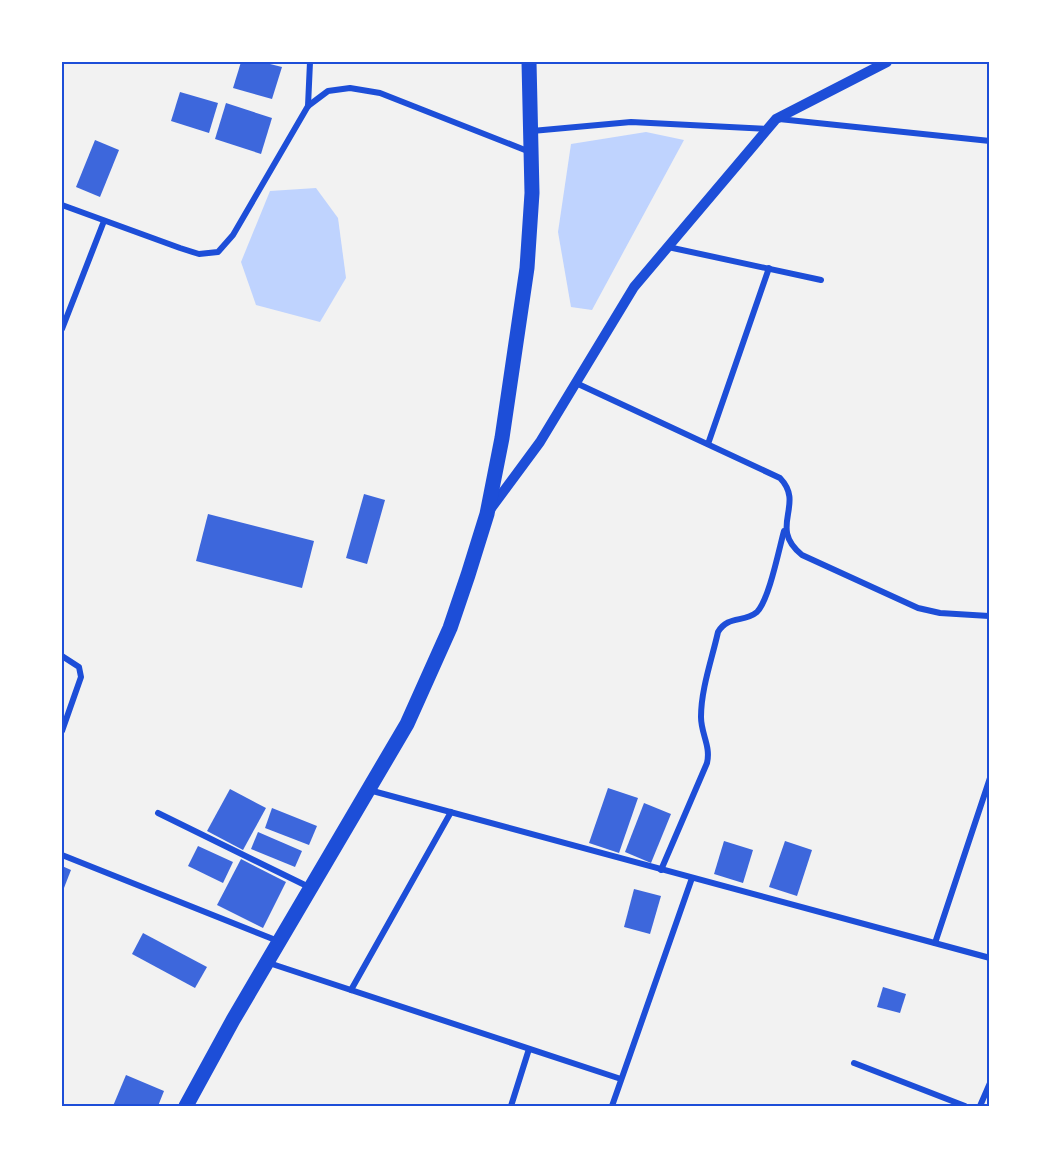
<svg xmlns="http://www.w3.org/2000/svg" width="1051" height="1168" viewBox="0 0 1051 1168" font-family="'DM Sans',sans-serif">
<rect width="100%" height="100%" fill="#f2f2f2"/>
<g fill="#bfd3fe">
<polygon points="646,132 684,140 592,310 571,307 558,232 571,144"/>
<polygon points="316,188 338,218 346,278 320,322 256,305 241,262 270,191"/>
</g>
<g fill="#3d67dc">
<polygon points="241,62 262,62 282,67 272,99 233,88"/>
<polygon points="180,92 218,103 209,133 171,121"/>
<polygon points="226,103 272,118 261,154 215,139"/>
<polygon points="95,140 119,150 100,197 76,187"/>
<polygon points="364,494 385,500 367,564 346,558"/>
<polygon points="208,514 314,541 302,588 196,561"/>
<polygon points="608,788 638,798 619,853 589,843"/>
<polygon points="230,789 266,808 243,850 207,831"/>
<polygon points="644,803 671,814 651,863 625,852"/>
<polygon points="272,808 317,826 309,845 265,828"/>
<polygon points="258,832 302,851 295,867 251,849"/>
<polygon points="724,841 753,850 743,883 714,874"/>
<polygon points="785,841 812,850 797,896 769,887"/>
<polygon points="198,846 233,862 223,883 188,866"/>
<polygon points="241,859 286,882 263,928 217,905"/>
<polygon points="62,866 71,870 62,893"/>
<polygon points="634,889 661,896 650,934 624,927"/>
<polygon points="143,933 207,967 195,988 132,954"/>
<polygon points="883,987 906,994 900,1013 877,1007"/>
<polygon points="126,1075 164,1091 158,1106 113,1106"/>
</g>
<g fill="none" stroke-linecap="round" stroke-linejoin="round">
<g stroke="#1d4ed8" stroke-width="6">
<polyline points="308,106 310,62"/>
<polyline points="779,119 990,141"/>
<polyline points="532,131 631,122 767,129"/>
<polyline points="62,205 180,248 199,254 218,252 233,235 308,106 328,91 350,88 380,93 530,152"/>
<polyline points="668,247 821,280"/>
<polyline points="62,329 104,221"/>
<path d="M576,383L780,478C806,505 767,527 802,555L918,608L940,613L989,616"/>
<polyline points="708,444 769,268"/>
<polyline points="62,656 79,667 81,677 62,731"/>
<polyline points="369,790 990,958"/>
<polyline points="158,813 311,888"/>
<polyline points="62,855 278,941"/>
<path d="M661,870L707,763C711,746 701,734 701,717C701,689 712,659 718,632C728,615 744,623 757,612C769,600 779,549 784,531"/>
<polyline points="935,943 990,778"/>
<polyline points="269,963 621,1079"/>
<polyline points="351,990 451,812"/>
<polyline points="854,1063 965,1106"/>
<polyline points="511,1106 529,1049"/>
<polyline points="612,1106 692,878"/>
<polyline points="980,1106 990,1083"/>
</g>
<polyline stroke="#1d4ed8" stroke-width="10" points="489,511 540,442 634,287 776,119 887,62"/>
<polyline stroke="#1d4ed8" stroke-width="15" points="186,1106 233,1020 407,724 450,628 468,575 487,514 502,438 527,268 532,193 529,62"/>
</g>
<rect width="1051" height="1168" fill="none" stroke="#ffffff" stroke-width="126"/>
<rect x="63" y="63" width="925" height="1042" fill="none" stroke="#1d4ed8" stroke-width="2"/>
</svg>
